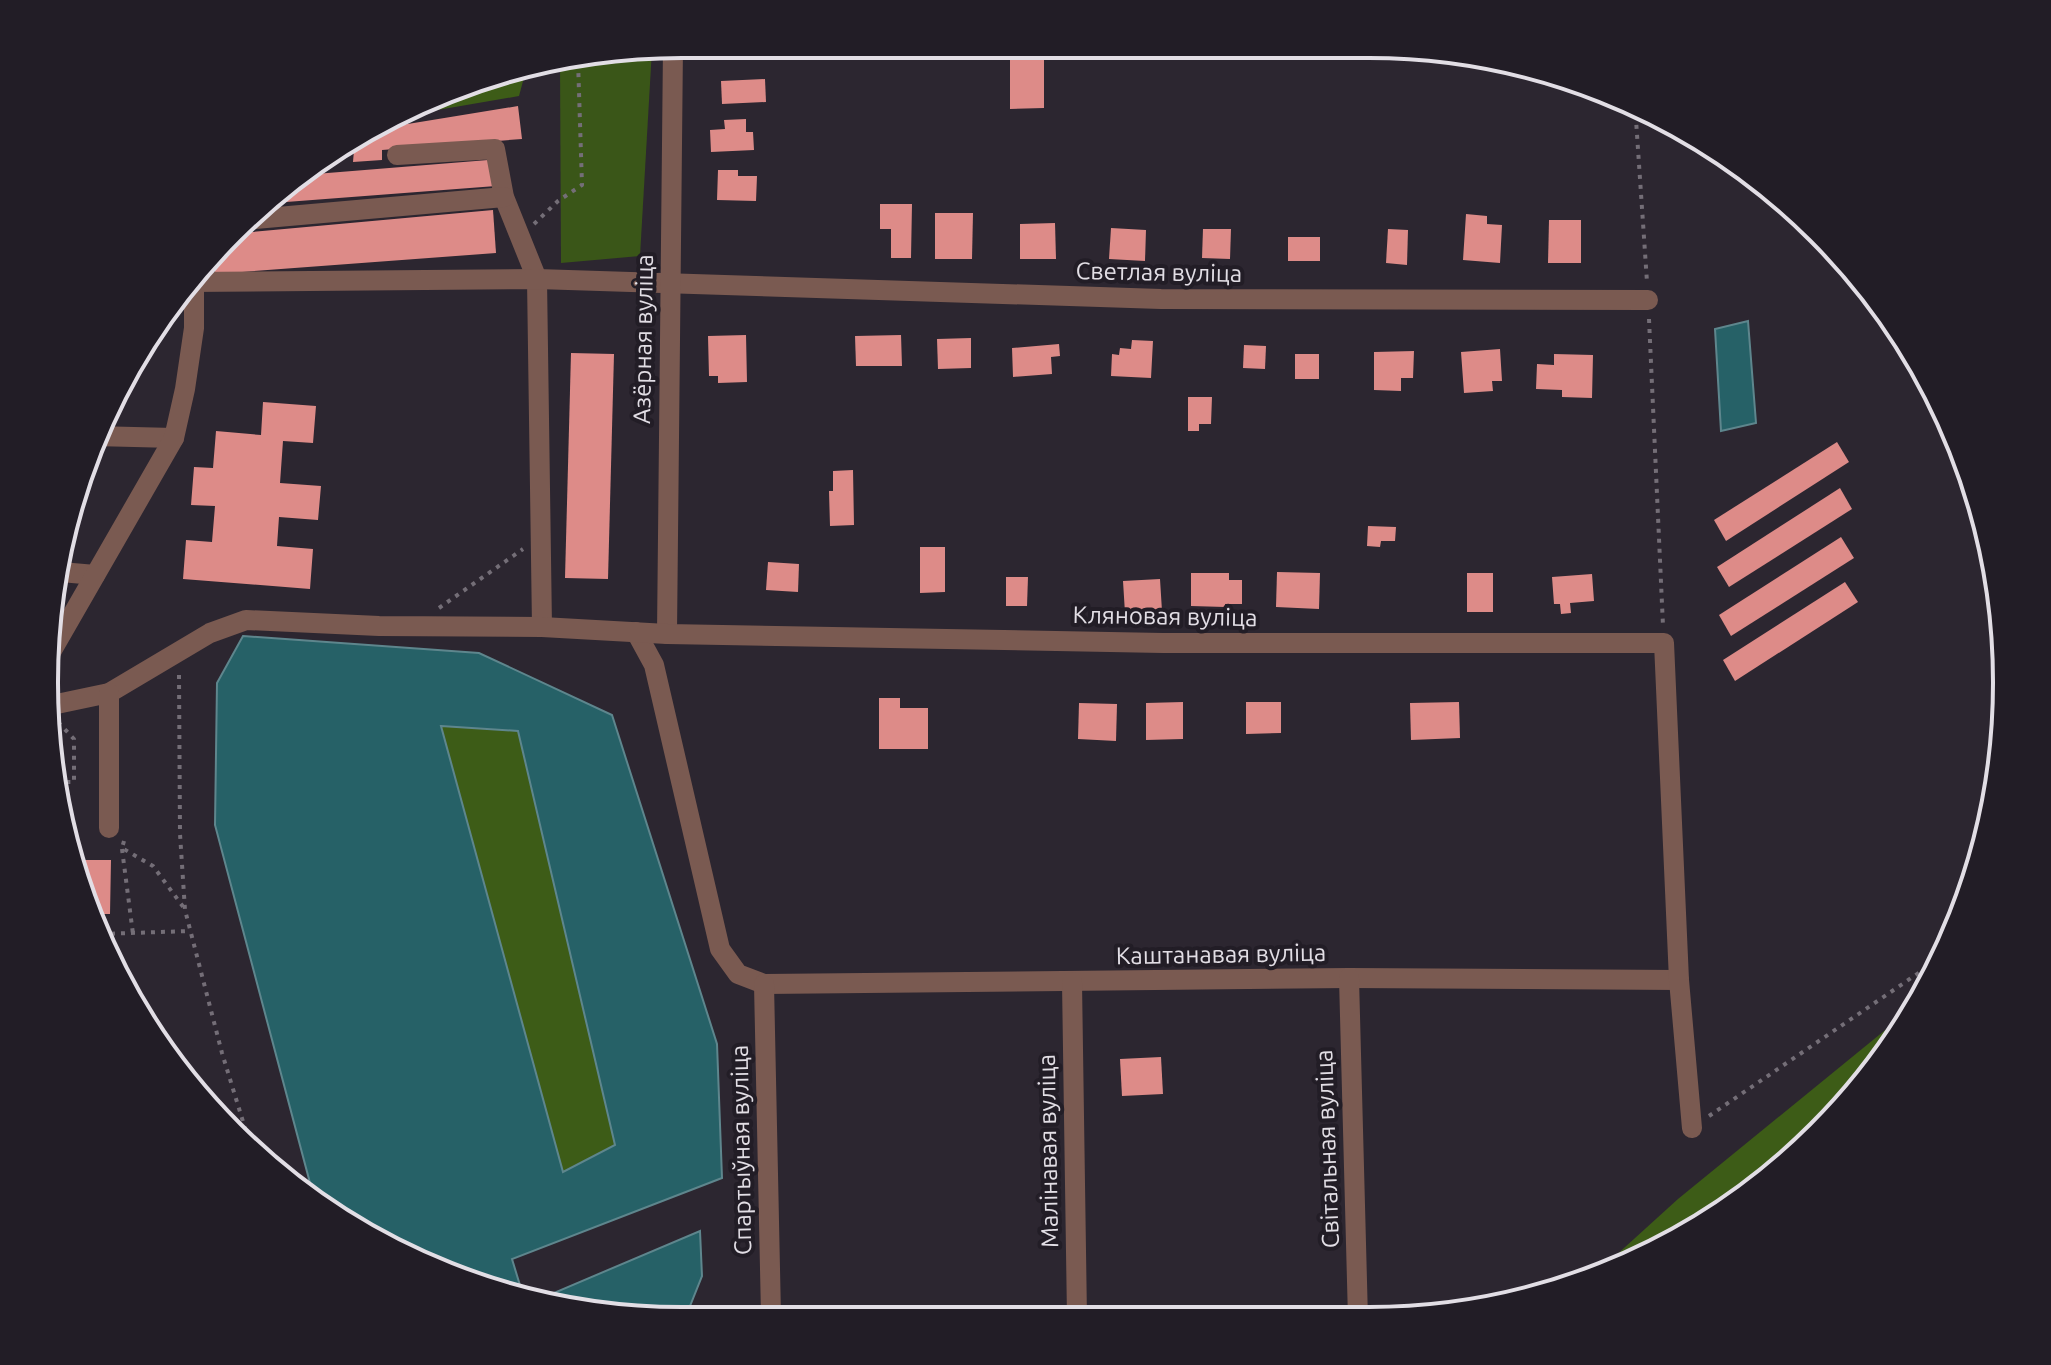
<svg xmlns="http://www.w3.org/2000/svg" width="2051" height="1365" viewBox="0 0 2051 1365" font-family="Ubuntu,sans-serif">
<rect width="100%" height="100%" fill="#2c2630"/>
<polygon fill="#3a5618" points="652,49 640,256 561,263 560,64"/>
<g fill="#3d5c17">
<polygon points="526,70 519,96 397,117 478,78"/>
<polygon points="441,726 518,730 615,1145 563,1172"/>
<polygon points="1917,1007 1848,1104 1757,1189 1650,1255 1591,1278 1678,1199 1895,1022"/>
</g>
<g fill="#266167" stroke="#5e868d" stroke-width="2" fill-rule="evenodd">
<polygon points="1748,321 1756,423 1721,431 1715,329"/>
<path d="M243,636L479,653L612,715L717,1044L722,1178L512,1259L522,1292L401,1255L314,1198L215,825L217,683ZM441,726L518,731L615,1145L563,1172Z"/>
<polygon points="700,1231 702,1276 686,1316 599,1315 542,1298"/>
</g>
<g fill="#dd8b88">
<polygon points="1197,48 1232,48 1232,55 1197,56"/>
<polygon points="1010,56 1044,56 1044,108 1010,109"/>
<polygon points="765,79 766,102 722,104 721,81"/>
<polygon points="518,106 522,139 382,150 382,160 353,162 355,138 371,130"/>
<polygon points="746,119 746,132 753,132 754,150 711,152 710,130 725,129 724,120"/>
<polygon points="488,160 496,186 273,203 303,175"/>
<polygon points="718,170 738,170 738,176 757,176 756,201 717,200"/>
<polygon points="880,204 912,204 911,258 891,258 891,229 880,229"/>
<polygon points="493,210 496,253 215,274 215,258 241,233"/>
<polygon points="935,213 973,213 972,259 935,259"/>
<polygon points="1466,214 1487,216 1487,224 1502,225 1500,263 1463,260"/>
<polygon points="1549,220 1581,220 1581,263 1548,263"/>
<polygon points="1055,223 1056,259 1020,259 1020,224"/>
<polygon points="1111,228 1146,230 1145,261 1109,259"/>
<polygon points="1203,229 1231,229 1230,259 1202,258"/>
<polygon points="1388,229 1408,230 1407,265 1386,263"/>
<rect x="1288" y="237" width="32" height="24"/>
<polygon points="155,330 154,347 146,347"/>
<polygon points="746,335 747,382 718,383 718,376 709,376 708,336"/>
<polygon points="901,335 902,366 856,366 855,336"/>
<polygon points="971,338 971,368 938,369 937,339"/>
<polygon points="1132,340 1153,341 1151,378 1111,376 1112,354 1119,355 1120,348 1131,349"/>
<polygon points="1059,344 1060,356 1051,357 1052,374 1013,377 1012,348"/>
<polygon points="1244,345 1266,346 1265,369 1243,368"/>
<polygon points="1500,349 1502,381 1492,381 1493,391 1464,393 1461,352"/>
<polygon points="1414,351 1413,378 1401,378 1401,391 1374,390 1374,352"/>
<polygon points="571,353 614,354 608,579 565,578"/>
<rect x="1295" y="354" width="24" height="25"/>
<polygon points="1554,354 1593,355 1592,398 1562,397 1562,390 1536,389 1537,364 1554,365"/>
<polygon points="1188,397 1212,397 1211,424 1199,424 1199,431 1188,431"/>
<polygon points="263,402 316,406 313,443 283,441 280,483 321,486 318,520 279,517 277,546 313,549 310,589 183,579 186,540 212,542 215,506 191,505 194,467 213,468 216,431 261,435"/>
<polygon points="1837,442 1849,462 1726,541 1714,520"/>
<polygon points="853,470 854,525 830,526 829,491 833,491 833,471"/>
<polygon points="1840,488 1852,509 1729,587 1717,567"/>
<polygon points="1368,526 1396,527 1395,541 1381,541 1380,547 1367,546"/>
<polygon points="1841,537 1854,558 1731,636 1719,615"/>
<polygon points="920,547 945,547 945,592 920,593"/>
<polygon points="768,562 799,564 798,592 766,590"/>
<polygon points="1277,572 1320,573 1319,609 1276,607"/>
<polygon points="1191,573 1229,573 1229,580 1242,580 1242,604 1225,604 1225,607 1191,606"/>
<rect x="1467" y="573" width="26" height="39"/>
<polygon points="1592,574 1594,601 1570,603 1571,613 1561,614 1560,604 1554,604 1552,577"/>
<polygon points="1006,577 1028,577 1027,606 1006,606"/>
<polygon points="1160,579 1162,611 1125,613 1123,581"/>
<polygon points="1845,582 1858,602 1735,681 1723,660"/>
<polygon points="879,698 900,698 900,708 928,708 928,749 879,749"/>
<polygon points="1183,702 1183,739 1146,740 1146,703"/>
<polygon points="1246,702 1281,702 1281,733 1246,734"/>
<polygon points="1459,702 1460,738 1411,740 1410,703"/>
<polygon points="1079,703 1117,704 1116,741 1078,739"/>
<polygon points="61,804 71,804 71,860 111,860 110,914 93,914 66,847"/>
<polygon points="1161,1057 1163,1094 1122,1096 1120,1059"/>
</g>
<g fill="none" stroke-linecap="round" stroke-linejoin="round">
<g stroke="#746e77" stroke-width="4" stroke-dasharray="4 6" stroke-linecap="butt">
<polyline points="1635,105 1647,282"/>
<polyline points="534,224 558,201 582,185 578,61"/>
<polyline points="1649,319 1663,626"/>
<polyline points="439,608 523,549"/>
<polyline points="179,675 180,834 185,910 222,1053 252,1151"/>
<polyline points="58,722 74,739 74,782 59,782"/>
<polyline points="124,841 122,848 153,866 184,908"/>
<polyline points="122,849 133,934"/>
<polyline points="101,934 190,931"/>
<polyline points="1709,1116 1942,957"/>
</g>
<g stroke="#7a5a51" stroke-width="20">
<polyline points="397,155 495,149 504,197 537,279 542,627"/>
<polyline points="255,219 504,197"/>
<polyline points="189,282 537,279 1161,299 1648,300"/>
<polyline points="94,436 174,438"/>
<polyline points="61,572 95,575"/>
<polyline points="636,632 654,665 720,949 738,974 764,984 1349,978 1679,980"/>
<polyline points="667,634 673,46"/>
<polyline points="47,659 174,438 185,389 194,328 194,282"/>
<polyline points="52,705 109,693 210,633 246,620 379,626 542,627 667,634 1163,643 1664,643 1679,980 1692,1128"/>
<polyline points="109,828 109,693"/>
<polyline points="1349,978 1358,1319"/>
<polyline points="1072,982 1077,1318"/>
<polyline points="764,984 771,1316"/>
</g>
</g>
<g text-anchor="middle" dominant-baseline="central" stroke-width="8" stroke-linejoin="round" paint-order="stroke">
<g font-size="24" fill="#e2dee5" stroke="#221d26">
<text transform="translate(1159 272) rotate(1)">Светлая вуліца</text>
<text transform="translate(643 339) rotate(-89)">Азёрная вуліца</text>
<text transform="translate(1165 616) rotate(1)">Кляновая вуліца</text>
<text transform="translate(1221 954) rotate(-1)">Каштанавая вуліца</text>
<text transform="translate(1327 1149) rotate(-92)">Світальная вуліца</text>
<text transform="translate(741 1150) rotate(-91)">Спартыўная вуліца</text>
<text transform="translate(1048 1151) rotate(-91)">Малінавая вуліца</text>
</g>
</g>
<path d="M0 0H2051V1365H0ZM682 58H1369A624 624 0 0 1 1993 682V683A624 624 0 0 1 1369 1307H682A624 624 0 0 1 58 683V682A624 624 0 0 1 682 58Z" fill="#221d26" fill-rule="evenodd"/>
<path fill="none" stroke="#e2dee5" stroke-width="4" d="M682 58H1369A624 624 0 0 1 1993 682V683A624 624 0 0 1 1369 1307H682A624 624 0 0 1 58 683V682A624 624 0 0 1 682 58Z"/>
</svg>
